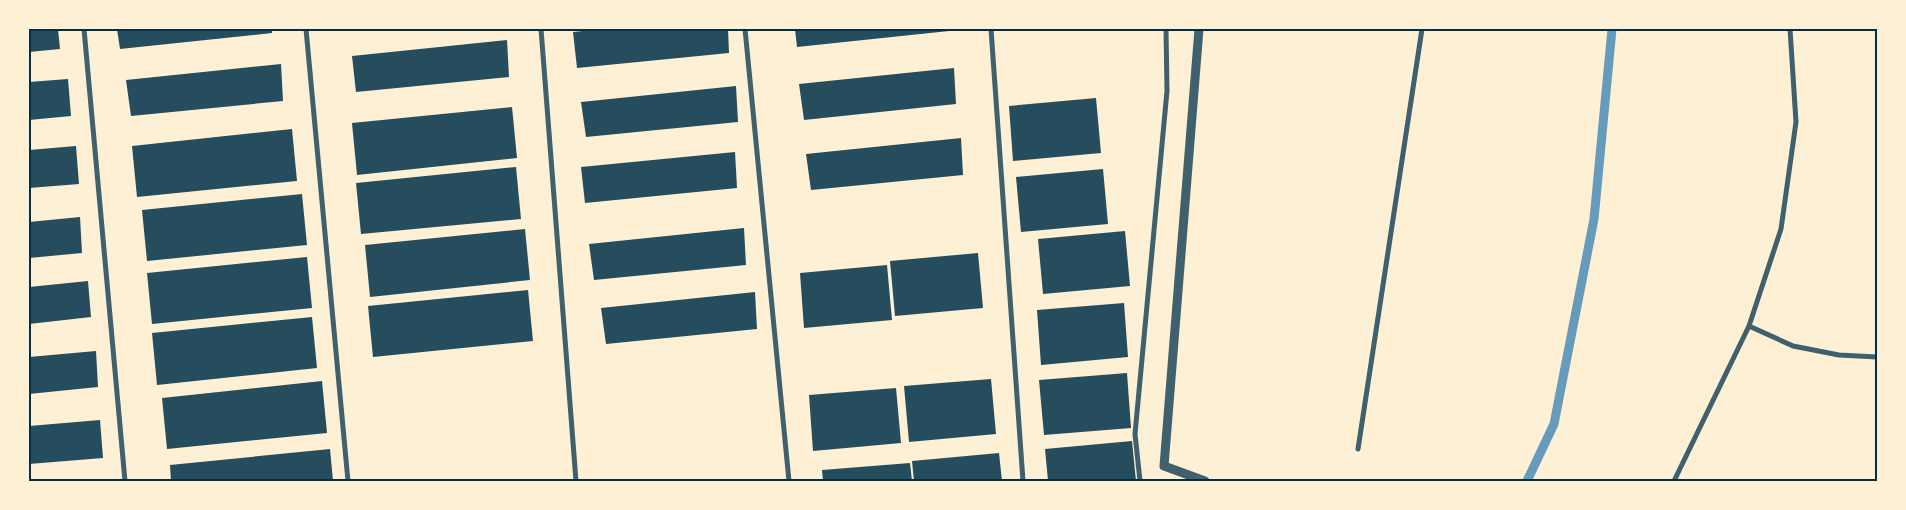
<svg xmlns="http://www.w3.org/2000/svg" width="1906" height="510" viewBox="0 0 1906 510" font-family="'Playfair Display',serif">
<rect width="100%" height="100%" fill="#fdf0d5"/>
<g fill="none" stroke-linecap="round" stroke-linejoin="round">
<polyline stroke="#669bbc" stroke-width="9" points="1527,481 1554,424 1594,219 1612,29"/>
</g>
<g fill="#264d5e">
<polygon points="29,29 58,29 60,49 29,52"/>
<polygon points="117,29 272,29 272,33 120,49"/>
<polygon points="603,29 728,29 729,53 577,68 573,32"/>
<polygon points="795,29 949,29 949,31 797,47"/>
<polygon points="507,40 509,77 356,92 352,56"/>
<polygon points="281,64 283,101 131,116 126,80"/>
<polygon points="954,68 956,104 804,120 799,84"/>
<polygon points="68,79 71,116 29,120 29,82"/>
<polygon points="736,86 738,122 586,137 581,102"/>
<polygon points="1096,98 1101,153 1013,161 1009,106"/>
<polygon points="512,107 517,158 357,175 352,123"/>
<polygon points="292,129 297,181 137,197 132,146"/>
<polygon points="961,138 963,175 811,190 806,154"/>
<polygon points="76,146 79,184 29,188 29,150"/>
<polygon points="735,152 737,188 585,203 581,167"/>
<polygon points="516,167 521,219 361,234 356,183"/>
<polygon points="1103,169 1108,224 1021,232 1016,177"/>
<polygon points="302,194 307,245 147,261 142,210"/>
<polygon points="80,217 82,253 29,258 29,222"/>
<polygon points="744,228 746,265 594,280 589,244"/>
<polygon points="525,229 530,280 370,297 365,245"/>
<polygon points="1125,231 1130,286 1043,294 1038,239"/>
<polygon points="978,253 983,308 895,316 890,261"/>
<polygon points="307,257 312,308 152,324 147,273"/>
<polygon points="887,265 892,320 804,328 800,273"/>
<polygon points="88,281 91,317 29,324 29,287"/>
<polygon points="528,290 533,341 373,357 368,306"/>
<polygon points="755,292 757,329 606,344 601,308"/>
<polygon points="1124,303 1128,357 1041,365 1037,310"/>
<polygon points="312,317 317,368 157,385 152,333"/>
<polygon points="96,351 98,387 29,394 29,357"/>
<polygon points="1127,373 1131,428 1044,435 1039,380"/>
<polygon points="991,379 996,434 909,442 904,386"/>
<polygon points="322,381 327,433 167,449 162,398"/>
<polygon points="896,388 901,443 813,451 809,395"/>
<polygon points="100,420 103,458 29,464 29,426"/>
<polygon points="1132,441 1136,481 1048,481 1045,449"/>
<polygon points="330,449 333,481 171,481 170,465"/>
<polygon points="999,453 1002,481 914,481 912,461"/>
<polygon points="910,463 912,481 823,481 822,470"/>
</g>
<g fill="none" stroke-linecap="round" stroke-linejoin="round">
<g stroke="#3f606c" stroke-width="5">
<polyline points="84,29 125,481"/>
<polyline points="306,29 348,481"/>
<polyline points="541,29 576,481"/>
<polyline points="745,29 789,481"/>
<polyline points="991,29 1023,481"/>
<polyline points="1749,326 1793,346 1839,355 1877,357"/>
<polyline points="1358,449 1422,29"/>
<polyline points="1140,481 1135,434 1167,91 1166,29"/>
<polyline points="1674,481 1749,326 1781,229 1796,122 1790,29"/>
</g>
<polyline stroke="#3f606c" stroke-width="9" points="1199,29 1164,466 1205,481"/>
</g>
<rect width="1906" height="510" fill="none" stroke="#fdf0d5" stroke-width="60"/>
<rect x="30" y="30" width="1846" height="450" fill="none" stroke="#003049" stroke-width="2"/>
</svg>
